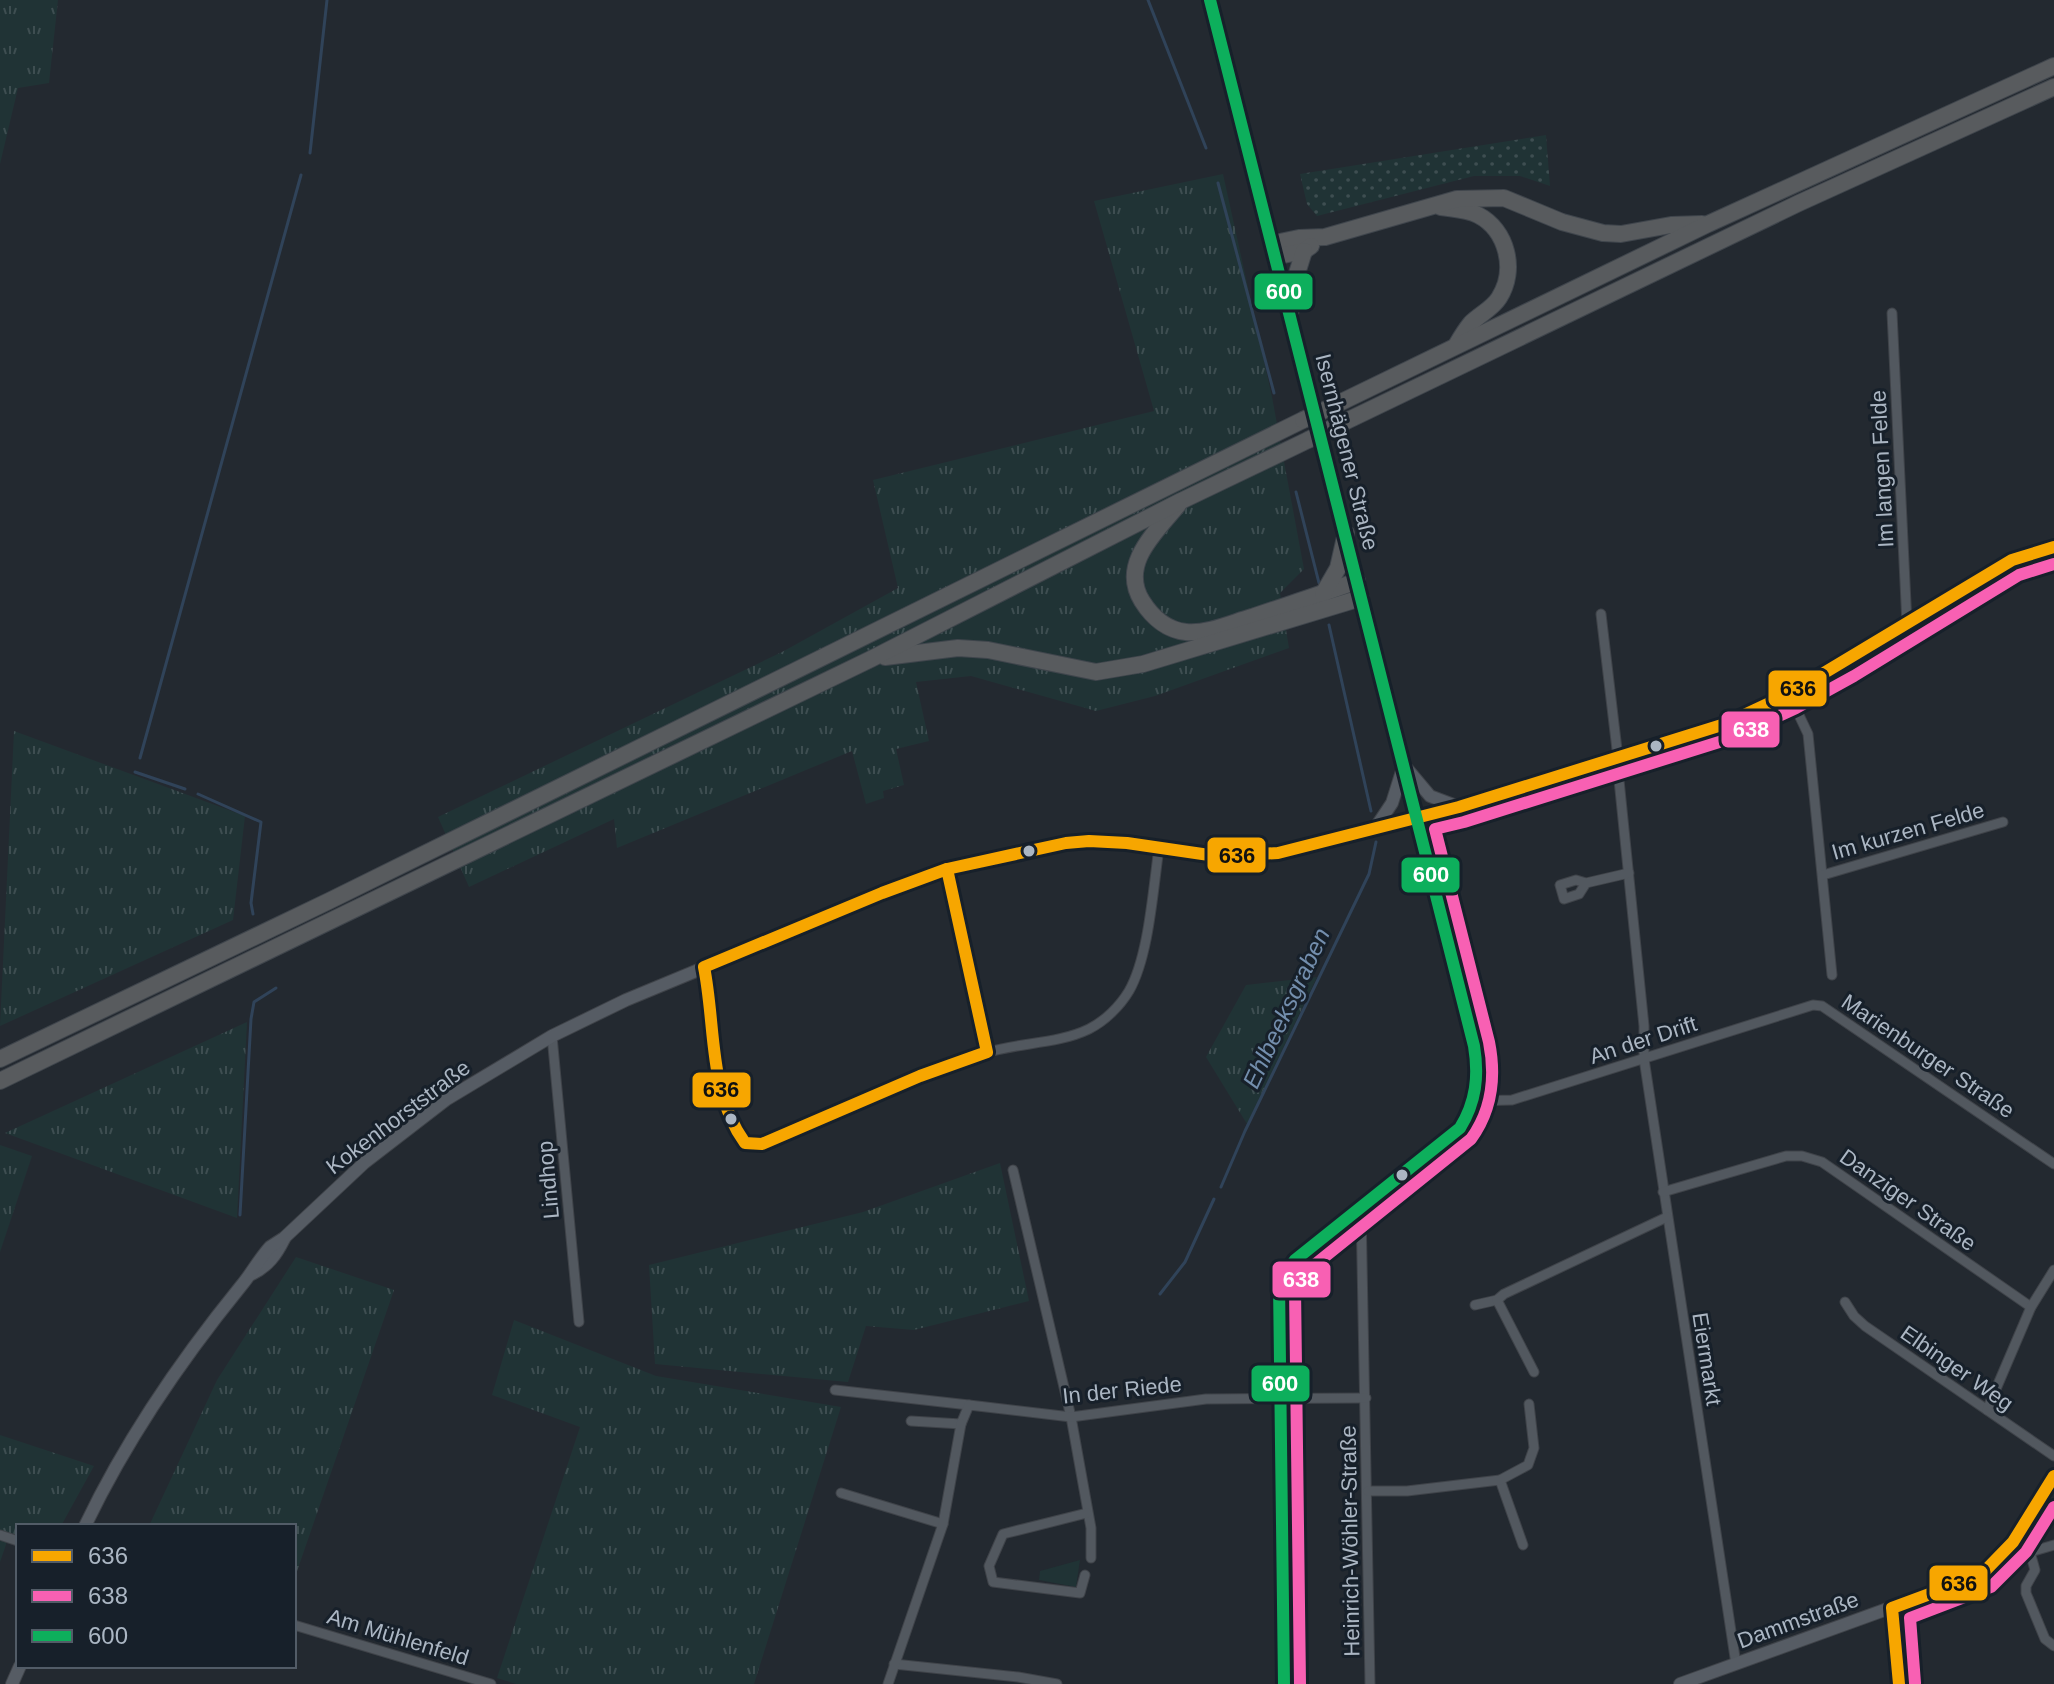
<svg xmlns="http://www.w3.org/2000/svg" width="2054" height="1684" viewBox="0 0 2054 1684" font-family="Arial,sans-serif">
<defs>
<pattern id="grass-tufts" width="24" height="20" patternUnits="userSpaceOnUse" patternTransform="scale(2)"><rect width="24" height="20" fill="#203335"/><path d="M3 7l-1-3M5 7V3M7 7l1-3M15 17l-1-3M17 17v-4M19 17l1-3" fill="none" stroke="#3e4e51"/></pattern>
<pattern id="garden-dots" width="8" height="8" patternUnits="userSpaceOnUse" patternTransform="scale(2)"><rect width="8" height="8" fill="#203335"/><path d="M2 2h.1M6 6h.1" fill="none" stroke="#3e4e51" stroke-width="1.8" stroke-linecap="round"/></pattern>
</defs>
<rect width="100%" height="100%" fill="#232930"/>
<g fill="url(#grass-tufts)">
<polygon points="0,0 58,0 49,83 18,88 0,164"/>
<polygon points="1223,174 1272,397 1304,569 1280,593 1289,648 1155,696 1096,711 971,676 916,682 929,741 896,749 904,785 883,791 884,798 866,804 852,751 617,848 614,819 469,887 438,817 782,652 898,588 873,480 1154,411 1094,201"/>
<polygon points="14,731 245,816 233,920 0,1026"/>
<polygon points="1317,977 1247,1124 1206,1057 1246,985"/>
<polygon points="247,1022 237,1218 5,1133"/>
<polygon points="0,1145 32,1156 0,1252"/>
<polygon points="1000,1163 1029,1301 914,1330 866,1326 848,1382 655,1364 649,1265 863,1212"/>
<polygon points="296,1257 394,1290 294,1580 294,1526 149,1526 217,1380"/>
<polygon points="514,1320 656,1376 841,1407 754,1684 516,1684 497,1678 580,1427 492,1395"/>
<polygon points="0,1435 94,1466 61,1526 18,1526 18,1535 10,1533 0,1562"/>
</g>
<polygon fill="#203335" points="1080,1560 1076,1587 1039,1580 1040,1571"/>
<polygon fill="url(#garden-dots)" points="1546,135 1550,186 1520,176 1474,176 1317,216 1307,204 1300,174"/>
<g fill="none" stroke-linecap="round" stroke-linejoin="round">
<g stroke="#304359" stroke-width="3">
<polyline points="1148,0 1206,148"/>
<polyline points="310,153 327,0"/>
<polyline points="1218,183 1274,393"/>
<polyline points="1296,492 1319,583"/>
<polyline points="1329,625 1371,811"/>
<polyline points="140,758 301,175"/>
<polyline points="135,772 185,789"/>
<polyline points="198,794 261,822 251,903 253,914"/>
<polyline points="1221,1187 1245,1131 1369,874 1376,842"/>
<polyline points="240,1215 251,1019 254,1002 276,988"/>
<polyline points="1160,1294 1185,1262 1214,1199"/>
</g>
<defs>
<g id="street">
<polyline points="1892,313 1907,624"/>
<polyline points="1601,614 1618,758"/>
<polyline points="1789,694 1808,734 1832,975"/>
<polyline points="1619,780 1644,1026 1644,1059 1736,1664"/>
<polyline points="947,869 987,1052"/>
<polyline points="1823,875 2003,822"/>
<polyline points="1586,883 1579,894 1564,899 1560,885 1576,880 1586,883 1629,873"/>
<path d="M704,967C718,1019 706,1102 745,1143L762,1144C834,1112 907,1079 982,1054C1017,1042 1056,1045 1089,1029C1105,1021 1120,1006 1129,991C1149,956 1153,889 1159,848"/>
<polyline points="552,1036 579,1322"/>
<polyline points="1474,1101 1512,1100 1813,1005 1822,1006 2054,1164"/>
<polyline points="1013,1170 1071,1417 1091,1528 1091,1558"/>
<polyline points="1663,1192 1786,1156 1802,1156 1822,1162 2031,1307"/>
<polyline points="1361,1208 1370,1684"/>
<polyline points="1845,1302 1854,1316 1865,1326 2054,1456"/>
<polyline points="1475,1305 1497,1300"/>
<polyline points="1534,1372 1497,1300 1504,1294 1667,1217"/>
<polyline points="835,1390 969,1405"/>
<polyline points="1987,1410 2031,1307 2054,1270"/>
<polyline points="911,1421 961,1424 969,1405 1071,1417 1206,1399 1366,1398"/>
<polyline points="1500,1480 1523,1545"/>
<polyline points="1368,1491 1407,1491 1500,1480 1528,1465 1534,1448 1529,1404"/>
<polyline points="841,1493 943,1524"/>
<polyline points="0,1535 18,1541"/>
<polyline points="2012,1544 2030,1552 2054,1545"/>
<polyline points="2030,1552 2035,1570 2026,1586 2026,1593 2045,1639 2054,1646"/>
<polyline points="1085,1575 1080,1593 993,1582 989,1566 1003,1534 1087,1513"/>
<polyline points="1892,1608 1896,1632 1899,1684"/>
<polyline points="294,1625 491,1684"/>
<polyline points="894,1664 1018,1677 1057,1684"/>
<polyline points="888,1684 943,1524 961,1424"/>
</g>
<g id="secondary">
<path d="M1210,0C1302,348 1384,698 1474,1046C1480,1076 1478,1102 1460,1128L1295,1260L1279,1283L1284,1684"/>
<polyline points="1403,764 1430,796 1459,807"/>
<polyline points="1376,827 1392,803 1402,771"/>
<path d="M252,1274C268,1266 276,1255 284,1239"/>
<path d="M85,1526C127,1438 180,1361 241,1286C252,1273 259,1259 270,1247L284,1238L364,1163L447,1099L552,1036L626,1000L918,879L947,869L1035,849L1089,841L1127,843L1216,856L1278,853L1459,807L1725,724L1789,694L1846,662L2012,560L2054,547"/>
<polyline points="12,1684 20,1666"/>
<polyline points="1680,1684 1981,1575 2007,1551 2054,1476"/>
</g>
<g id="highway">
<path d="M1441,207C1453,209 1466,209 1478,215C1507,230 1517,270 1499,298C1492,309 1480,314 1471,323C1466,329 1461,337 1457,344"/>
<polyline points="1275,243 1299,238 1325,237 1457,199 1504,198 1562,222 1603,233 1621,234 1671,225 1702,224"/>
<polyline points="1278,256 1304,251 1311,246"/>
<polyline points="1291,310 1294,283 1304,251"/>
<polyline points="1329,408 1708,224 2054,66"/>
<polyline points="1334,427 1799,203 2054,87"/>
<path d="M1178,505C1156,532 1119,564 1142,601C1152,617 1167,630 1186,632C1208,634 1231,623 1252,617C1287,605 1322,594 1357,581"/>
<polyline points="1323,594 1338,568 1346,533"/>
<polyline points="885,657 958,648 988,650 1096,672 1143,664 1361,598"/>
<polyline points="0,1059 329,901 1303,420"/>
<polyline points="0,1081 871,659 1181,501 1308,440"/>
</g>
</defs>
<use href="#street" stroke="#3f4349" stroke-width="11"/>
<use href="#secondary" stroke="#3f4349" stroke-width="14"/>
<use href="#highway" stroke="#3f454c" stroke-width="18"/>
<use href="#street" stroke="#52585f" stroke-width="9"/>
<use href="#secondary" stroke="#565c64" stroke-width="12"/>
<use href="#highway" stroke="#585b5e" stroke-width="16"/>
<defs>
<g id="highway-bridge">
<polyline points="1303,420 1329,408"/>
<polyline points="1308,440 1334,427"/>
</g>
</defs>
<use href="#highway-bridge" stroke="#3f454c" stroke-width="18" stroke-linecap="butt"/>
<use href="#highway-bridge" stroke="#585b5e" stroke-width="16"/>
<defs>
<g id="bus-1">
<path d="M947,869L987,1052L920,1076L762,1144L745,1143C708,1092 716,1027 704,967L882,893Z"/>
<polyline points="947,869 1066,843 1089,841 1127,843 1216,856 1278,853 1459,807 1725,724 1789,694 2012,560 2054,547"/>
<polyline points="1899,1684 1892,1608 1981,1575 2013,1542 2054,1476"/>
</g>
<g id="bus-2">
<polyline points="1915,1683 1910,1618 1991,1587 2026,1552 2054,1507"/>
<path d="M1300,1684L1295,1288L1307,1271L1471,1139C1492,1110 1496,1077 1489,1042L1435,829L1464,822L1732,738L1796,708L1854,676L2019,575L2054,564"/>
</g>
<path id="bus-3" d="M1210,0L1474,1046C1479,1076 1476,1102 1460,1128L1295,1260L1279,1283L1284,1684"/>
</defs>
<use href="#bus-1" stroke="#17202a" stroke-width="18"/>
<use href="#bus-2" stroke="#17202a" stroke-width="18"/>
<use href="#bus-3" stroke="#17202a" stroke-width="18"/>
<use href="#bus-1" stroke="#f7a600" stroke-width="12"/>
<use href="#bus-2" stroke="#f860b3" stroke-width="12"/>
<use href="#bus-3" stroke="#0daf5c" stroke-width="12"/>
</g>
<g fill="#abb6c3" stroke="#17202a" stroke-width="3">
<circle cx="1656" cy="746" r="7"/>
<circle cx="1029" cy="851" r="7"/>
<circle cx="731" cy="1119" r="7"/>
<circle cx="1402" cy="1175" r="7"/>
</g>
<g text-anchor="middle" dominant-baseline="central" stroke-width="6" stroke-linejoin="round" paint-order="stroke">
<g font-size="22" fill="#abb6c3" stroke="#17202a">
<text transform="translate(1347 452) rotate(76)">Isernhägener Straße</text>
<text transform="translate(1882 469) rotate(-93)">Im langen Felde</text>
<text transform="translate(1908 831) rotate(-16)">Im kurzen Felde</text>
<text transform="translate(1643 1040) rotate(-18)">An der Drift</text>
<text transform="translate(1928 1056) rotate(34)">Marienburger Straße</text>
<text transform="translate(398 1117) rotate(-37)">Kokenhorststraße</text>
<text transform="translate(548 1180) rotate(-95)">Lindhop</text>
<text transform="translate(1908 1200) rotate(35)">Danziger Straße</text>
<text transform="translate(1707 1359) rotate(81)">Eiermarkt</text>
<text transform="translate(1957 1368) rotate(35)">Elbinger Weg</text>
<text transform="translate(1122 1390) rotate(-6)">In der Riede</text>
<text transform="translate(1350 1541) rotate(-91)">Heinrich-Wöhler-Straße</text>
<text transform="translate(1798 1620) rotate(-20)">Dammstraße</text>
<text transform="translate(398 1637) rotate(17)">Am Mühlenfeld</text>
</g>
<g font-size="24" font-style="italic" fill="#738ead" stroke="#17202a">
<text transform="translate(1286 1008) rotate(-65)">Ehlbeeksgraben</text>
</g>
</g>
<g stroke="#17202a" stroke-width="3">
<rect x="1253" y="272" width="61" height="39" rx="8" fill="#0daf5c"/>
<rect x="1767" y="669" width="61" height="39" rx="8" fill="#f7a600"/>
<rect x="1720" y="710" width="61" height="39" rx="8" fill="#f860b3"/>
<rect x="1206" y="836" width="61" height="38" rx="8" fill="#f7a600"/>
<rect x="1400" y="856" width="61" height="38" rx="8" fill="#0daf5c"/>
<rect x="691" y="1071" width="61" height="38" rx="8" fill="#f7a600"/>
<rect x="1271" y="1260" width="61" height="39" rx="8" fill="#f860b3"/>
<rect x="1250" y="1364" width="61" height="39" rx="8" fill="#0daf5c"/>
<rect x="1928" y="1564" width="61" height="38" rx="8" fill="#f7a600"/>
</g>
<g font-size="22" text-anchor="middle" font-weight="bold" fill="#fff">
<text x="1284" y="299">600</text>
<text x="1751" y="737">638</text>
<text x="1431" y="882">600</text>
<text x="1301" y="1287">638</text>
<text x="1280" y="1391">600</text>
</g>
<g font-size="22" text-anchor="middle" font-weight="bold" fill="#111">
<text x="1798" y="696">636</text>
<text x="1237" y="863">636</text>
<text x="721" y="1097">636</text>
<text x="1959" y="1591">636</text>
</g>
<rect x="16" y="1524" width="280" height="144" fill="#17202a" stroke="#525c67" stroke-width="2"/>
<rect x="32" y="1550" width="40" height="12" fill="#f7a600" stroke="#525c67" stroke-width="2"/>
<text x="88" y="1564" font-size="24" fill="#abb6c3">636</text>
<rect x="32" y="1590" width="40" height="12" fill="#f860b3" stroke="#525c67" stroke-width="2"/>
<text x="88" y="1604" font-size="24" fill="#abb6c3">638</text>
<rect x="32" y="1630" width="40" height="12" fill="#0daf5c" stroke="#525c67" stroke-width="2"/>
<text x="88" y="1644" font-size="24" fill="#abb6c3">600</text>
</svg>
